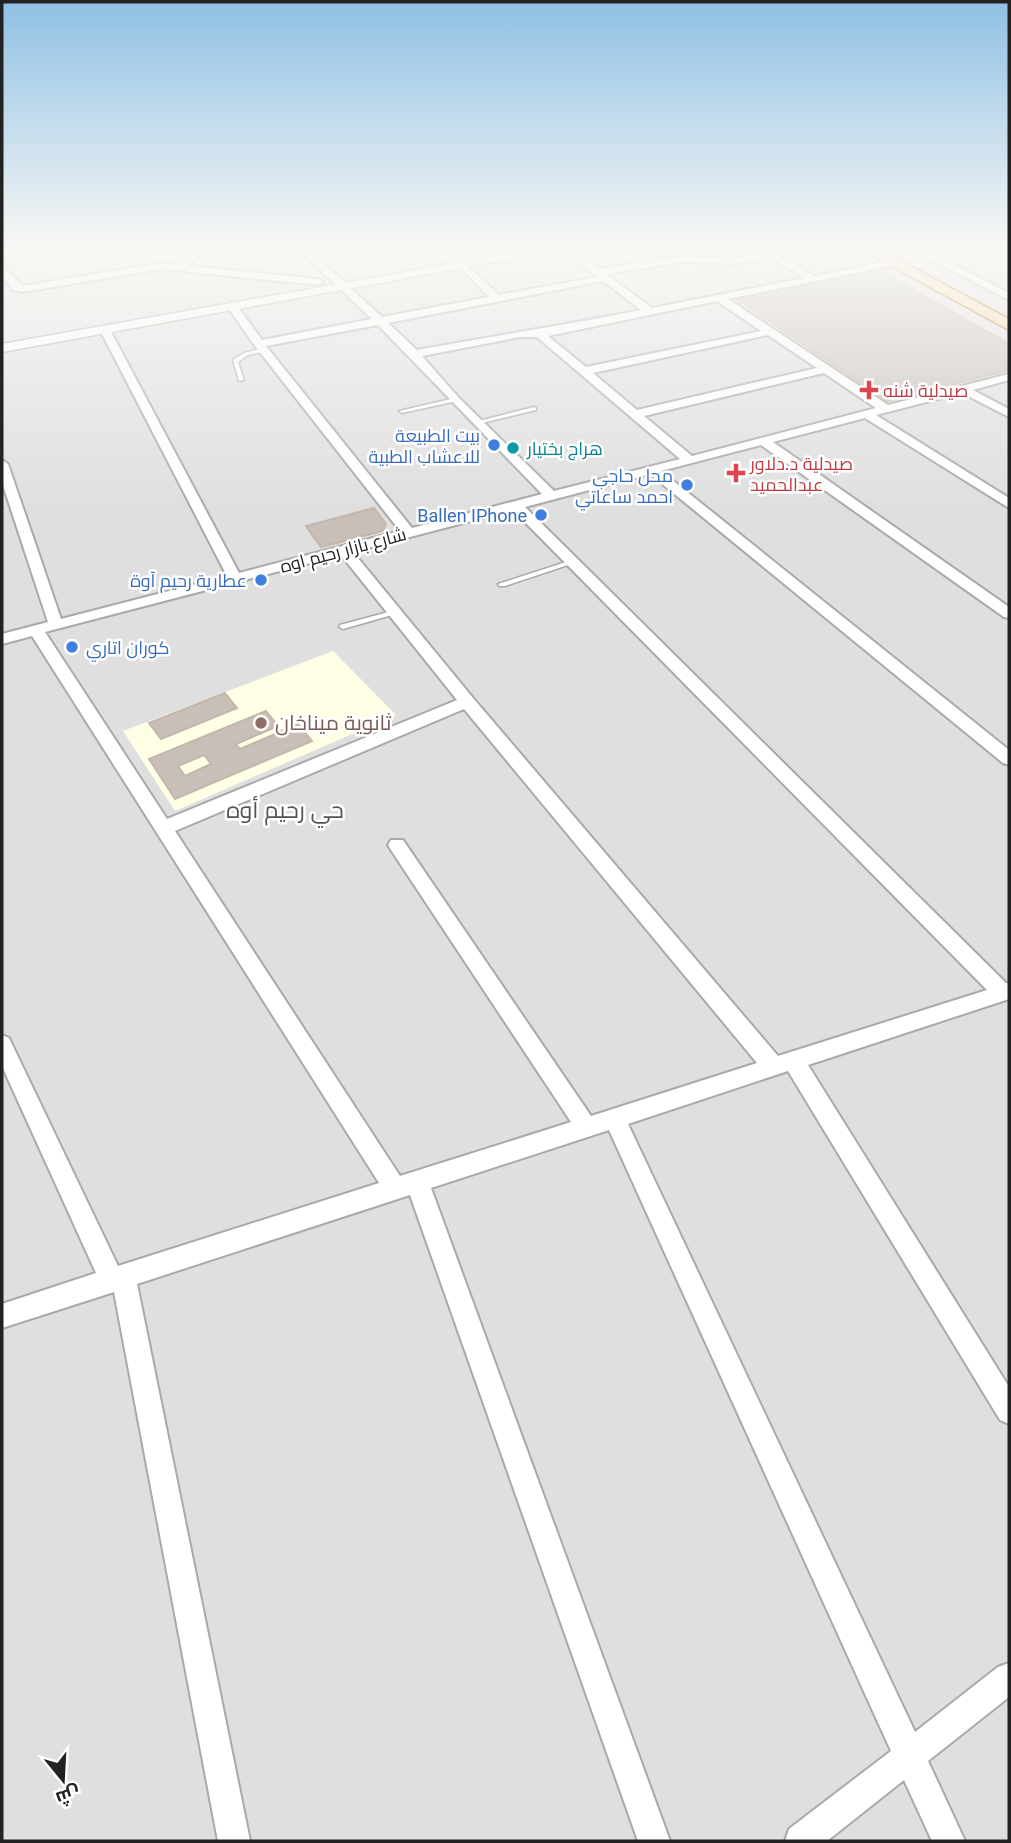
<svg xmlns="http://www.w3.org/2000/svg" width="1011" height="1843" viewBox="0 0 1011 1843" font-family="Roboto,Cairo,sans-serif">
<rect width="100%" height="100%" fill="#f2efe9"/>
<rect fill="#e0dfdf" x="2" y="249" width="1007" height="1592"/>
<g fill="#ffffe5">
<polygon points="639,249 759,249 766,253 732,260 679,255 652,260"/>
<polygon points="333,651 396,715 175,811 123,731"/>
</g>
<g fill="#c7bfb8" stroke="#c4b6ab" stroke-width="2" fill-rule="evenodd">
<polygon points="644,249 660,249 670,256 656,258"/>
<polygon points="704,249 755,249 717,257"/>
<polygon points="877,269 1009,344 1009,370 887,401 736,299"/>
<polygon points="374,508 386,524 383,531 321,547 306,526"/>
<polygon points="225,693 237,708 161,739 149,723"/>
<path d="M266,711L278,726L236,744L240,749L298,724L312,741L175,799L149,759ZM204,755L211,764L185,776L178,766Z"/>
</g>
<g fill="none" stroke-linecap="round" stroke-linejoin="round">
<defs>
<g id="service">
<polygon points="264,348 267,350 266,351 248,355 238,362 244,380 239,381 233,360 244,353"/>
<polygon points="455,398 457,399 457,401 402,413 399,411"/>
<polygon points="534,407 536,408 536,410 478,424 475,422"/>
<polygon points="572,560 575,562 574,563 505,586 499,586 498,584"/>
<polygon points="392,611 395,611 399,613 343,629 339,627 340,625"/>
</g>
<g id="minor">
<polygon points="193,249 203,249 189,266 318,279 323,282 318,285 162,269 23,292 13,290 2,275 2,266 23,286 162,263 180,265"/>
<path d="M298,249H308L382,317L489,297L459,266L457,264L462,261L499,295L597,277L562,249H573L599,269L681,256L734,258L764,253L759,249H770L814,276L892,260L897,263L895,265L728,299L888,405L1009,374V380L973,390L1009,409V417L962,393L876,415L1009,498V508L865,418L773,442L1009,607V618L1004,617L761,445L661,471L1009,750V765L1003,763L650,474L525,507L1006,983H1009V999L808,1065L1009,1387V1424L1000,1420L788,1071L628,1124L915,1732L998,1667L1009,1663V1697L928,1761L965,1841H932L904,1780L827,1841H785L789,1829L891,1751L609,1130L431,1188L670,1841H638L410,1195L137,1284L250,1841H218L114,1292L2,1328V1304L96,1273L2,1066V1035L9,1038L118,1266L379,1183L32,636L2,644V634L48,622L2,482V460L8,464L61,619L227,576L100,330L101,328L110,330L239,573L400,531L255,346L227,306L236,304L262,340L372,319ZM771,257L804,278L652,308L606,274L681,262L734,264ZM603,281L641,310C567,325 492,336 417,350L388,323ZM717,301L761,331L586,367L548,336ZM378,325L542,494L412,528L266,346ZM768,335L817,368L637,410L593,373ZM520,337H537L680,459L554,491L459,398L422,356ZM824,373L876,408L692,456L644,416ZM513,510L987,990L778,1056L473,698L353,552ZM341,555L457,700L167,819L45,632ZM464,709L757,1063L591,1116L403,840H391L388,845L391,850L571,1122L400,1176L175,831Z"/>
<polygon points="426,249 436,249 447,259 439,261"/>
<polygon points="911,249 923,249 1009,293 1009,300"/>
</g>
<polygon id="tertiary" points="533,249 556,249 550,252 2,352 2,344"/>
<polygon id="primary" points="860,249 878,249 1009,319 1009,330"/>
</defs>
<use href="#service" stroke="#a9a9a9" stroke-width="3"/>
<use href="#minor" stroke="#a9a9a9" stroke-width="4"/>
<use href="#tertiary" stroke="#a9a9a9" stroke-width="3"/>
<use href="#primary" stroke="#a06b00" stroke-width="3"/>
<use href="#service" fill="#fff" fill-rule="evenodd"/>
<use href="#minor" fill="#fff" fill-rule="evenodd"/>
<use href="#tertiary" fill="#fff" fill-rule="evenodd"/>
<use href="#primary" fill="#fcd6a4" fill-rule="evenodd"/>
</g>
<linearGradient id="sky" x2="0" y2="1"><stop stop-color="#8fc0e4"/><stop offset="0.49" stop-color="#f9f8f5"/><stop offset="1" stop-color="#f9f8f5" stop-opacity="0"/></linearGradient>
<rect width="1011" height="507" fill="url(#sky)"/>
<g fill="#e0444e" stroke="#fff" stroke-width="2.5">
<path d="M865.5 379.5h7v7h7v7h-7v7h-7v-7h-7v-7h7z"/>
<path d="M732.5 462.5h7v7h7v7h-7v7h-7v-7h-7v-7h7z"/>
</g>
<g fill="#3f7fe0" stroke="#fff" stroke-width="2.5">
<circle cx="494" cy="445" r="7"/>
<circle cx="687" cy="485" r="7"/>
<circle cx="541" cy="515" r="7"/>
<circle cx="261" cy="580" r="7"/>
<circle cx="72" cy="647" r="7"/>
</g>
<circle fill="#0f9aa8" stroke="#fff" stroke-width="2.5" cx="513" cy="448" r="7"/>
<circle fill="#8d6e63" stroke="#fff" stroke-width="2.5" cx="261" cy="723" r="7"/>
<g text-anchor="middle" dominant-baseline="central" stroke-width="5" stroke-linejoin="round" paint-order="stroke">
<g font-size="18" fill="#be3a42" stroke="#fff" text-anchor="start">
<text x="883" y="390">صيدلية شنه</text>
<text x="750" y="463">صيدلية د.دلاور<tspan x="750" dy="21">عبدالحميد</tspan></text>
</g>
<g font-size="18" fill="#366cbe" stroke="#fff" text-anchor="end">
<text x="480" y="435">بيت الطبيعة<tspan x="480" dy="21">للاعشاب الطبية</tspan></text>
<text x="673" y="475">محل حاجي<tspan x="673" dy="21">احمد ساعاتي</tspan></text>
<text x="527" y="515">Ballen IPhone</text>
<text x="247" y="580">عطارية رحيم آوة</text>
<text x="86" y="647" text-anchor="start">كوران اتاري</text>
</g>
<g font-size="18" fill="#0d838f" stroke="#fff" text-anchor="start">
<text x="527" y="448">هراج بختيار</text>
</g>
<g font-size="18" fill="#222" stroke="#fff">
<text transform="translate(343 550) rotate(-15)">شارع بازار رحيم اوه</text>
</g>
<g font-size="21" fill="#785e54" stroke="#fff" text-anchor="start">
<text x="275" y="723">ثانوية ميناخان</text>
</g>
<g font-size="23" fill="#555" stroke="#fff">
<text x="285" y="810">حي رحيم أوه</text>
</g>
</g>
<rect width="1011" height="1843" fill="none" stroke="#222222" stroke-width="7"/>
<g transform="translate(63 1780) rotate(162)" stroke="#ffffff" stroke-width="5" paint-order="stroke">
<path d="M0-5L12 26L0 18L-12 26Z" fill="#222222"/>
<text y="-10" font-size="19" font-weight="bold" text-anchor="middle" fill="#222222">ش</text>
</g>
</svg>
